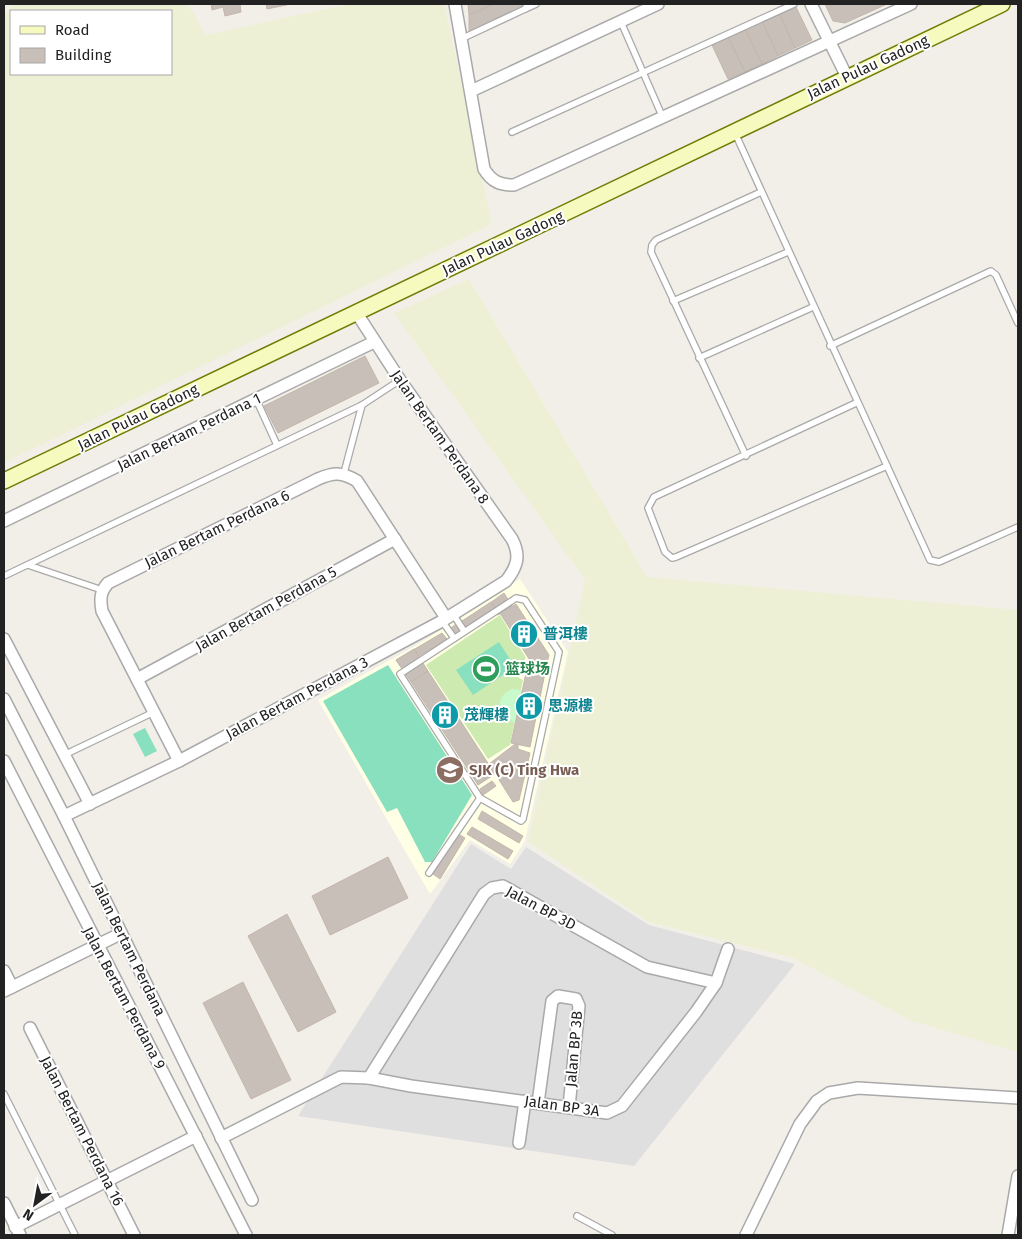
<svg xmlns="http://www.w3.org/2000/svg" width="1022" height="1239" viewBox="0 0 1022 1239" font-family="'Fira Sans','Noto Sans SC',sans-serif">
<rect width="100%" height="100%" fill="#f2efe9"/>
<polygon fill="#e0dfdf" points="471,844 511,869 526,847 649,925 795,964 634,1166 298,1116"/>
<polygon fill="#ffffe5" points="520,579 568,652 525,841 510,864 470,840 430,894 318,700 417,645"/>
<g fill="#eef0d5" fill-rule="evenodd">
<path d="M13,4H188L206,35L349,4H444L492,224L4,463V17ZM11,11H171V74H11Z"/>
<polygon points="469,279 647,577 1018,610 1018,1052 912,1021 793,958 649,922 528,842 585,580 394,313"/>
</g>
<polygon fill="#cdebb0" points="500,615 526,658 516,671 519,678 523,680 510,745 488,759 426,665"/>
<path fill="#c8facc" d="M512,689L522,690L516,723L502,715C497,704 500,694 512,689Z"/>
<g fill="#88e0be">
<polygon points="499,642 515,667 473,695 456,670"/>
<polygon points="388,665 472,795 432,862 425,862 397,808 387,812 323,701"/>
<polygon points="145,728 157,751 145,757 133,734"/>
</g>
<g fill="#c7bfb8" stroke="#c4b6ab">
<polygon points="211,4 244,4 240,5 241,12 225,16 223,7 212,10"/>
<polygon points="266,4 291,4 267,9"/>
<polygon points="468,4 494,4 469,15"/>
<polygon points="494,4 524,4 525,7 469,32 469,15"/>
<polygon points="825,4 887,4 845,23 833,21"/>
<polygon points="795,5 812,40 795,48 779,13"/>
<polygon points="779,13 795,48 778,56 762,21"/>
<polygon points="762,21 778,56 762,64 745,29"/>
<polygon points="745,29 762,64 745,72 728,37"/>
<polygon points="728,37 745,72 728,79 712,45"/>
<polygon points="365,356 379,383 278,433 264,406"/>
<polygon points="504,593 512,606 498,615 490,603"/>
<polygon points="491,602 495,608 466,627 462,621"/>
<polygon points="516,604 549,655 547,663 529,659 500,613"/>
<polygon points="456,624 460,630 455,634 451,628"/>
<polygon points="442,633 447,639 401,667 396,660"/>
<polygon points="414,649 428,671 411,682 396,660"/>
<polygon points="529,659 547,663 530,747 511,743"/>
<polygon points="428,671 495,774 478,785 411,682"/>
<polygon points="515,744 518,745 518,749 530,753 519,800 513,802 489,764"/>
<polygon points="492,781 496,786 483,795 480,789"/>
<polygon points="482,811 523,836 519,843 478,819"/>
<polygon points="472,827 513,851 508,859 467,834"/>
<polygon points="458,834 465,838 440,879 433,874"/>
<polygon points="388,857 408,898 330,935 312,896"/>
<polygon points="287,914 336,1012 298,1032 248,936"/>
<polygon points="243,982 291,1080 251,1099 203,1003"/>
</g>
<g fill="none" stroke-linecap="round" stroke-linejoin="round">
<defs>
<g id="service">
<polyline points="525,9 536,4"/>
<polyline points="621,22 663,118"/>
<polyline points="461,39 525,9 528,4"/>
<polyline points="512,132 794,4"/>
<polyline points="735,133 930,560 939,562 1018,527"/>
<polyline points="673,301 788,252"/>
<polyline points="830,346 991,271 996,275 1018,323"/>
<polyline points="699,358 813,307"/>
<polyline points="256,399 277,445"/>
<polyline points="856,403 654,497 648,508 665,552 672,558 676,557 887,466"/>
<polyline points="746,456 651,252 652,245 656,240 761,192"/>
<polyline points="344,473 362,405"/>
<polyline points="28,565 102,590"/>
<polyline points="4,576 362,405 400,380"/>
<polygon points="516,598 525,600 559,652 523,819 521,821 480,798 400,674"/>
<polyline points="453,614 464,631"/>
<polyline points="442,621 454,638"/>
<polyline points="64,755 154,712"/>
<polyline points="429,873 480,798"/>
<polyline points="4,1094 75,1235"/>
<polyline points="577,1216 612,1235"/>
</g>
<g id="minor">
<path d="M455,4L484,169C492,182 500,185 514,185L911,4"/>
<polyline points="811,4 847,77"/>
<polyline points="471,91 658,4"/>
<polyline points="4,521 374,342"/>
<polyline points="4,639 90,804"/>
<polyline points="137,679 395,539"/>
<polyline points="4,699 64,816 252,1200"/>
<polyline points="4,761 246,1235"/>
<path d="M179,761L102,611C100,599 100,592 108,583L318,479C334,472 342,472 357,481L446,618"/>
<path d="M64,816L179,761L442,621L506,581C517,567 521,556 512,539L400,380L356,312"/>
<polyline points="4,971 12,987"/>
<polyline points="4,991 120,934"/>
<polyline points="30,1028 134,1235"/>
<polyline points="369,1078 484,894 492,888 503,886 647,967 716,983"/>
<polyline points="538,1103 552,1001 558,996 576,999 579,1006 569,1107"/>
<polyline points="221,1138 341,1077 369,1078 411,1086 607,1113 622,1106 696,1012 716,983 728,949"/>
<polyline points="519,1143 525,1101"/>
<polyline points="4,1203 20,1235"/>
<polyline points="15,1227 196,1136"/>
<polyline points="746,1235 800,1124 817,1101 829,1093 858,1088 1018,1098"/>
<polyline points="1008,1235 1018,1176"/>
</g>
<polyline id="secondary" points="4,481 1002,4"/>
</defs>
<use href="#service" stroke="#a9a9a9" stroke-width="8"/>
<use href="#minor" stroke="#a9a9a9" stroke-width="14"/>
<use href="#secondary" stroke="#707d05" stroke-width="18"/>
<use href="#service" stroke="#fff" stroke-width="5.5"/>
<use href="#minor" stroke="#fff" stroke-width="11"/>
<use href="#secondary" stroke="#f7fabf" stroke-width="15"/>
</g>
<defs>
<symbol id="building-disc" viewBox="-11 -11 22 22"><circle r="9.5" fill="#0f9aa8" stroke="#fff"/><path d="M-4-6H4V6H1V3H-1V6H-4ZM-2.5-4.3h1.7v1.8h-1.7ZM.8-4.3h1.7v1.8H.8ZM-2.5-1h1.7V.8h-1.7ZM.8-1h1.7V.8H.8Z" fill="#fff"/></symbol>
<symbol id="stadium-disc" viewBox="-11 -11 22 22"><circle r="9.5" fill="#2e9e5b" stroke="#fff"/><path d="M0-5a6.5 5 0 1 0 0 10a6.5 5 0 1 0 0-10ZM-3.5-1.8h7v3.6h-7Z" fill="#fff"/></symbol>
<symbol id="school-disc" viewBox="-11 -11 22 22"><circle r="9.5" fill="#8d6e63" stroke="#fff"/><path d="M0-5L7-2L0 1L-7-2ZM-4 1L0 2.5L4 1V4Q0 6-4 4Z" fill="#fff"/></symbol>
</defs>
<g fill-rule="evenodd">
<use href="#building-disc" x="508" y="618" width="32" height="32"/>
<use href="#stadium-disc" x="470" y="653" width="32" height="32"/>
<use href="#building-disc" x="513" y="690" width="32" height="32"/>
<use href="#building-disc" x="429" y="699" width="32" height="32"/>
<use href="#school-disc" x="434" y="754" width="32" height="32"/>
</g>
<g text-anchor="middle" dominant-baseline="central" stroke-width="4" stroke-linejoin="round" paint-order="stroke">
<g font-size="15" fill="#222" stroke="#fff">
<text transform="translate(868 67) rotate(-25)">Jalan Pulau Gadong</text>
<text transform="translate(503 243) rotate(-25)">Jalan Pulau Gadong</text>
<text transform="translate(138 417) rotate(-26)">Jalan Pulau Gadong</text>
<text transform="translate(189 432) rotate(-26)">Jalan Bertam Perdana 1</text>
<text transform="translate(440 437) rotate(55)">Jalan Bertam Perdana 8</text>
<text transform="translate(217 529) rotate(-26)">Jalan Bertam Perdana 6</text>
<text transform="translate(266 609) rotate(-29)">Jalan Bertam Perdana 5</text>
<text transform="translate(297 698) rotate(-28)">Jalan Bertam Perdana 3</text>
<text transform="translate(541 908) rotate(28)">Jalan BP 3D</text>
<text transform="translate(129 949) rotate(64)">Jalan Bertam Perdana</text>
<text transform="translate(124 998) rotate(62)">Jalan Bertam Perdana 9</text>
<text transform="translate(574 1049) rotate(-85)">Jalan BP 3B</text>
<text transform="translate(562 1106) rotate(8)">Jalan BP 3A</text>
<text transform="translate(82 1131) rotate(63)">Jalan Bertam Perdana 16</text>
</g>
<g font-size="15" font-weight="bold" fill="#0d838f" stroke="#fff" text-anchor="start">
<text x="543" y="634">普洱樓</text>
<text x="548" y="706">思源樓</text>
<text x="464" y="715">茂輝樓</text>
</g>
<g font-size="15" font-weight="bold" fill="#27864d" stroke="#fff" text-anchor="start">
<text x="505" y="669">篮球场</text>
</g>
<g font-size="15" font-weight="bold" fill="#785e54" stroke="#fff" text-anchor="start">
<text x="469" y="770">SJK (C) Ting Hwa</text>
</g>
</g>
<rect width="1022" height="1239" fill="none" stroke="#222222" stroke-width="10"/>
<rect x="10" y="10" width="162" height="65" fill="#ffffff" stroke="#a7a7a7"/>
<rect x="20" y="26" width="25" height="8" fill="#f7fabf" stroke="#a7a7a7"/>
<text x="55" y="35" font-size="15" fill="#222222">Road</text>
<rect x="20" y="48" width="25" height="15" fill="#c7bfb8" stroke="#a7a7a7"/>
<text x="55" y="60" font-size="15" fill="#222222">Building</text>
<g transform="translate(35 1204) rotate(212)" stroke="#ffffff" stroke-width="4" paint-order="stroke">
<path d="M0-4L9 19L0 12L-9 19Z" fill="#222222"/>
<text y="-8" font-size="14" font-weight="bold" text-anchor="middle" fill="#222222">N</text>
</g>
</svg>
